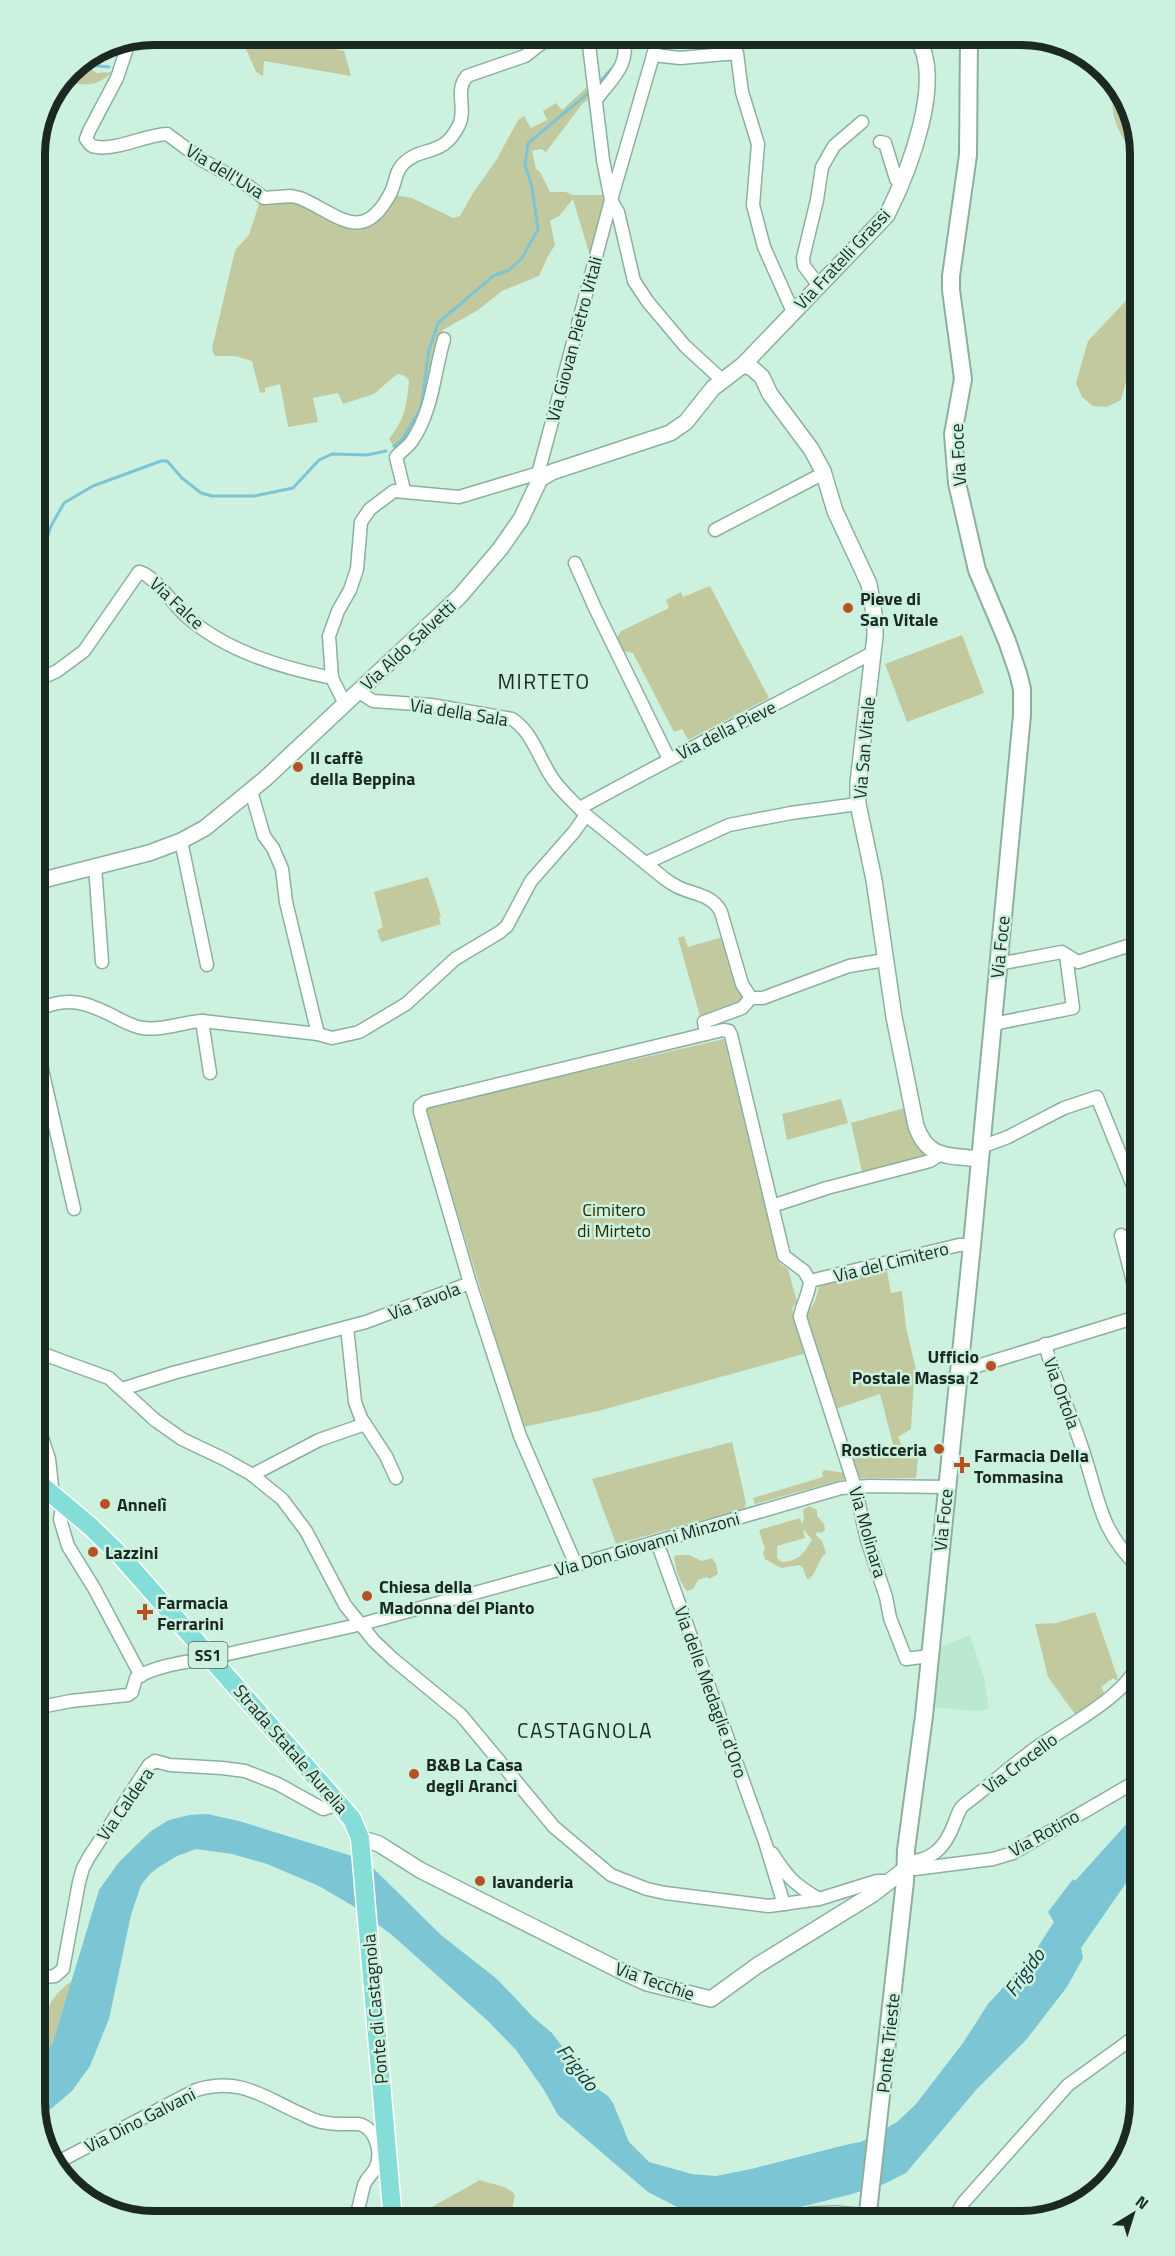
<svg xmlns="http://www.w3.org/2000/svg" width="1175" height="2256" viewBox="0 0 1175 2256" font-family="'Titillium Web',sans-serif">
<rect width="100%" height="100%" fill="#ccf2df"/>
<polygon fill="#bbe8d1" points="970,1635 984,1678 989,1709 978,1711 929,1707 935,1649"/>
<g fill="#c2c99e" fill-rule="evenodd">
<polygon points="240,35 314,35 306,44 344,51 351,76 264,61 263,76 256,72"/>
<path d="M83,61L96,73L113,72C94,88 85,86 63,80L70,69Z"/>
<path d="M588,86L591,98L583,103L546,152L541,149L532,151L536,169L540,172L550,192H566L572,195H606L590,256L573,199L559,216L550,221L555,245L547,258L539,276L502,291L478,310L443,330L417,430L397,452L389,439C405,419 407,405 409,380L403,375L397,374L374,394L343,404L338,393L313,398L318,422L288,427L280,384L265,388V392L260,393L252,361L235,356H215L212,350L213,344L234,255L236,249L249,235L260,201C271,201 287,199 297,202C342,220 361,259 395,195L412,198L453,218L460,216L473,193L497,159L518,120L524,116L531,128L547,120L543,111L556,103L562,110Z"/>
<path d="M1116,89L1131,108L1140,163C1125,144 1104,113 1116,89Z"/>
<polygon points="1140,286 1140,367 1128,374 1121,400 1107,407 1093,406 1082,397 1076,383 1088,341"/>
<path d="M710,586L769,698L688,740L682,729L674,732L633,653L623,651C619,643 615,639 621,631L669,608L666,600L681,592L683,597Z"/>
<polygon points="962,635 984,693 907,722 885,664"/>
<polygon points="428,877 441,916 439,917 441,924 381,942 377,930 383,927 374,892"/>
<polygon points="684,936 688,947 726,936 743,994 741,1004 701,1020 678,938"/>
<polygon points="724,1039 780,1264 788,1269 797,1302 792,1308 807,1353 598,1411 523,1427 425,1108"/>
<polygon points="841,1099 848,1123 787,1140 782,1114"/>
<path d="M908,1107C912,1126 912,1145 927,1157L863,1176L851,1123Z"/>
<polygon points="887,1271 891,1293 902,1291 906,1327 918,1378 914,1380 911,1429 898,1437 907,1457 918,1457 916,1478 855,1478 849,1460 894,1448 880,1394 833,1410 804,1320 815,1301 820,1283"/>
<polygon points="732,1442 746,1503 744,1509 616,1544 592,1479"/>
<polygon points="825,1470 844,1473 845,1479 755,1504 753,1498 823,1477 822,1472"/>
<path d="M809,1506L817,1510V1516L824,1524L825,1530L821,1533L817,1532L816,1535L822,1541L826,1553C817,1561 818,1571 809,1579H807L803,1568L800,1565L781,1568L765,1559L763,1553L765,1549L759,1530L800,1518L802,1525L804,1518L803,1510ZM803,1529L812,1539C805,1553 799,1561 782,1562L777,1558V1546L805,1538Z"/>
<path d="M677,1555H689L702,1561L712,1558L716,1564L718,1574L709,1579L707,1577L698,1580L693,1589L687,1591C679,1582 676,1569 674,1557Z"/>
<polygon points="1095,1612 1118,1679 1116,1680 1113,1678 1101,1687 1106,1696 1077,1717 1048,1677 1035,1624 1056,1623"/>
<path d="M72,1981L53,2042L35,2068V2047C48,2035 43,2028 47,2012C51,1998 61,1989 72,1981Z"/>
<path d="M480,2180C492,2185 506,2184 515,2195L512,2210L506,2221H419L415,2214L417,2208H430Z"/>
</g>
<polygon fill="#7cc5d4" points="1140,1809 1140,1863 1081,1948 1083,1958 1067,1987 1026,2040 976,2090 906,2173 884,2184 852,2194 777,2213 744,2220 714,2219 687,2212 648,2192 558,2115 544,2090 516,2050 488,2021 392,1935 353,1906 319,1886 267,1864 232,1854 196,1849 177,1856 159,1867 150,1874 141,1885 131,1915 109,2019 90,2066 72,2091 52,2108 37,2116 35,2102 35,2068 53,2042 99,1890 119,1862 151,1831 169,1820 189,1815 207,1814 239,1821 352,1856 373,1868 441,1935 497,1979 533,2017 552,2033 590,2084 608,2096 613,2103 629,2142 649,2162 692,2174 716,2176 751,2169 849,2144 861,2142 897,2122 916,2104 963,2043 988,2004 1032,1956 1054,1922 1048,1912 1073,1879 1075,1881"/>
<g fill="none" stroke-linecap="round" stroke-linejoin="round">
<g stroke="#7cc5d4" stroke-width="3">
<polyline points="77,64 109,67"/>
<polyline points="598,84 615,65"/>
<polyline points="394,446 402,440 421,408 429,350 438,323 493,276 509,270 522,258 538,229 532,187 525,165 528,143 591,91"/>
<polyline points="35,553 44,547 51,526 64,503 93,486 161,461 167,461 182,478 201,493 212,496 254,496 293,488 319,460 332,454 367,455 386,451"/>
</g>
<defs>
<g id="minor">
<polyline points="586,35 589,45 603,160 611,200 618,212 634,281 648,302 685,346 722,380"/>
<path d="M130,39L117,78L89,131L86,139C89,143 91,147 97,147C118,150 145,135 167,134L202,160L247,185L264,198L291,196L300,198C338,214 363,247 391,192C396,182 395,171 404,163C423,145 443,158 459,125C467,108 454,91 467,76L525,56L552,35"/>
<polyline points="653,55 680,58 737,53 742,92 758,144 753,205 764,247 793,312"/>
<path d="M596,100C612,78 631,65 623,35"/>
<polyline points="880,142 885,143 896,179 902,186"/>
<polyline points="820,287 804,266 803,258 817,200 822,167 834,146 862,122"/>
<polyline points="540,479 539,470 545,448 611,200 659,35"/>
<path d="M404,490L396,457C401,451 408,447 412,441C433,410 434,373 444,339"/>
<polyline points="715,530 824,473"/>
<polyline points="575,563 595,608 669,759"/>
<polyline points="332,678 329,636 338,611 350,590 357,569 361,522 370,509 394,491 459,497 539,473"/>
<path d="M35,681L57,671L84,651L139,572C153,574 173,604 185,615C225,651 280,667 332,678L345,704"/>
<path d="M359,692L373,701L431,705L512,719C534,733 539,761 555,782C563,793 575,803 584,813"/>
<polyline points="251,791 264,836 273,848 282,869 286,902 318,1034"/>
<path d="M580,808C676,755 775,705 872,653"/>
<polyline points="181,841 207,965"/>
<polyline points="646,863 729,825 791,813 858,804"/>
<polyline points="95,866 102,962"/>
<polyline points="1136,944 1140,962 1140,980"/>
<polyline points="998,964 1062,952 1078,962 1140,942"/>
<path d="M35,1011C67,995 87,1002 117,1018C125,1022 134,1027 143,1028C162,1031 182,1022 202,1021L318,1034L332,1038L359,1032L406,1004L455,959L500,932L507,926L531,881L574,832L586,815L665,879C669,882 674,885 678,887C694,895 712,894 721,912L742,984L751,998"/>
<polyline points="202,1021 210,1073"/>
<polyline points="993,1024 1073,1008 1066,955"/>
<polyline points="706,1034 704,1022 742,1008 751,998 763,998 849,966 885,960"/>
<polyline points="35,1039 74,1209"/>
<polyline points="981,1147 1008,1137 1064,1108 1097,1097 1140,1203"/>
<polyline points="772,1206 827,1188 930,1161 941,1154"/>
<polyline points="1121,1235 1140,1309"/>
<path d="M810,1281C809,1295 802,1304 800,1317L855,1487L867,1540L886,1597L890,1618L906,1659L929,1656"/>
<polyline points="810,1281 959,1245 972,1245"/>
<polyline points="347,1327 355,1402 361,1418 386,1456 396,1478"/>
<path d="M1045,1344C1054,1380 1071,1413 1082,1448C1100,1500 1098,1529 1140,1569"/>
<polyline points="35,1351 109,1378 155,1420 182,1439 224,1459 251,1474 282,1499 306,1531 345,1605 374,1641 393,1659 461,1715 554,1827 611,1875 647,1889 665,1893 769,1906 819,1899 877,1881 889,1881"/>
<polyline points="958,1372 1140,1316"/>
<polyline points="122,1389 173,1373 366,1322 470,1283"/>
<polyline points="35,1416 49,1459 53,1495"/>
<polyline points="252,1475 319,1440 365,1424"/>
<polyline points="63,1503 60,1519 68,1546 94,1588 141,1676"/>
<polyline points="657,1542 765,1842 782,1898 785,1904"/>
<polyline points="576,1565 520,1436 470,1283 420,1112 420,1106 425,1102 706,1034 723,1030 729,1031 731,1035 784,1256 804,1271 810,1281"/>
<path d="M35,1708L71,1701L128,1695L132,1692L136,1678C157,1665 186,1662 210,1658L362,1624L576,1565L841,1488L869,1486L947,1487"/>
<path d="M772,1853C788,1878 794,1884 819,1899"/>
<path d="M904,1862C931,1862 945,1848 954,1824C957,1817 959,1808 965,1804C987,1788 1007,1769 1029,1753C1060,1729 1127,1698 1140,1660"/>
<polyline points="915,1869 993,1859 1013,1853 1140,1779"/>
<polyline points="35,1978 55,1976 63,1969 79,1882 83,1868 89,1857 149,1765 155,1761 170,1765 222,1768 245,1771 278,1784 323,1809 339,1804"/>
<path d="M56,2163L196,2090C238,2077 261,2095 297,2112C305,2115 313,2121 322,2122C334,2125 348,2124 359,2124C376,2128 383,2154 375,2169C371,2176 364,2180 363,2189C360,2200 359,2210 354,2221"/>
<polyline points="953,2221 963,2203 1068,2085 1140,2033"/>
</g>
<g id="tertiary">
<path d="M743,365L752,368L762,377L770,394L811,449L823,471L835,511L869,584L875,620V636L858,783V804L874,880L894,1017L916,1126C928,1160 949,1155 980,1159"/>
<path d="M35,882L149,853L181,841L205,828L266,778L460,596L500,549L521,519L540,479L552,472L670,433L686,422L713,388L743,365L887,215C908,173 947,77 915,35"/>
<polyline points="360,1838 379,1844 420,1870 625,1973 647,1983 711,1999 758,1965 873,1894 904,1870"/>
<polyline points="786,2221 811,2215 836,2214 912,2221"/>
</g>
<polyline id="secondary" points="867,2221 905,1881 906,1850 924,1716 972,1245 1022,715 1022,689 1018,673 1007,641 977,570 957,483 953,434 963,379 951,290 951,276 968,155 969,35"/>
<polyline id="primary" points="35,1480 91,1527 120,1555 339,1804 352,1819 360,1838 393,2221"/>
</defs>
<use href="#minor" stroke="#8cb09e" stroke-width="15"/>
<use href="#tertiary" stroke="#8cb09e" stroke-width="18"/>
<use href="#secondary" stroke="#8cb09e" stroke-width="20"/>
<use href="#primary" stroke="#fff" stroke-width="21"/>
<use href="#minor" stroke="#fff" stroke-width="12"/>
<use href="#tertiary" stroke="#fff" stroke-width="15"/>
<use href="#secondary" stroke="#fff" stroke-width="16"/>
<use href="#primary" stroke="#84ddd7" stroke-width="18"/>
</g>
<g fill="#b75123" stroke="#ccf2df" stroke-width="2">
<circle cx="848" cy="608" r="6"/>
<circle cx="298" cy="767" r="6"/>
<circle cx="991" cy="1366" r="6"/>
<circle cx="939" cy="1449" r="6"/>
<path d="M959 1456h6v6h6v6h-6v6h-6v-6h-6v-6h6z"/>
<circle cx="105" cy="1504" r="6"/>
<circle cx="93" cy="1552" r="6"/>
<circle cx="367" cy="1596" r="6"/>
<path d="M142 1603h6v6h6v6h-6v6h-6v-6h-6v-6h6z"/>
<circle cx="414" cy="1774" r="6"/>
<circle cx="480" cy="1881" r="6"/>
</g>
<g text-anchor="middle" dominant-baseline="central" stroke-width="5" stroke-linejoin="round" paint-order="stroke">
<rect fill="#ccf2df" stroke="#50655b" stroke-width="1.5" x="188.5" y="1642" width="39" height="26" rx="4.5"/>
<g font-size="16" font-weight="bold" fill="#1b2923">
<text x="208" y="1655">SS1</text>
</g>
<g font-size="18" fill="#1b2923" stroke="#ccf2df">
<text transform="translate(225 171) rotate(31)">Via dell'Uva</text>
<text transform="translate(842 259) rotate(-47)">Via Fratelli Grassi</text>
<text transform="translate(574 339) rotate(-75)">Via Giovan Pietro Vitali</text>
<text transform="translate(958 455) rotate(-93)">Via Foce</text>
<text transform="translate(177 603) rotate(43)">Via Falce</text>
<text transform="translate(408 645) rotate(-43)">Via Aldo Salvetti</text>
<text transform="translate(459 712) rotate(9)">Via della Sala</text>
<text transform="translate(726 730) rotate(-27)">Via della Pieve</text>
<text transform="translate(864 748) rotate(-85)">Via San Vitale</text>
<text transform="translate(1000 947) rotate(-84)">Via Foce</text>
<text transform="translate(891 1262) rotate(-14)">Via del Cimitero</text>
<text transform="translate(424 1301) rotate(-21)">Via Tavola</text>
<text transform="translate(1062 1393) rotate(70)">Via Ortola</text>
<text transform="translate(943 1520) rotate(-84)">Via Foce</text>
<text transform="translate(868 1532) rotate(74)">Via Molinara</text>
<text transform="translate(647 1544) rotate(-16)">Via Don Giovanni Minzoni</text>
<text transform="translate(711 1692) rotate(70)">Via delle Medaglie d'Oro</text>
<text transform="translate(291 1749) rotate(49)">Strada Statale Aurelia</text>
<text transform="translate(1020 1763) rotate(-37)">Via Crocello</text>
<text transform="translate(125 1804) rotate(-55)">Via Caldera</text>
<text transform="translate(1044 1833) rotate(-29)">Via Rotino</text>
<text transform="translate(655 1981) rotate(19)">Via Tecchie</text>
<text transform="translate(375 2009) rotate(-95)">Ponte di Castagnola</text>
<text transform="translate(888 2043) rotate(-84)">Ponte Trieste</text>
<text transform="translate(140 2120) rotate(-27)">Via Dino Galvani</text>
</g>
<g font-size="18" font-weight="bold" fill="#1b2923" stroke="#ccf2df" text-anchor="start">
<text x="860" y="598">Pieve di<tspan x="860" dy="21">San Vitale</tspan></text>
<text x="310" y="757">Il caffè<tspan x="310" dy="21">della Beppina</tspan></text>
<text x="979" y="1356" text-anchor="end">Ufficio<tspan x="979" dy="21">Postale Massa 2</tspan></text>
<text x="927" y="1449" text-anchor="end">Rosticceria</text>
<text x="974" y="1455">Farmacia Della<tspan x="974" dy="21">Tommasina</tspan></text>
<text x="117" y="1504">Annelì</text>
<text x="105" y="1552">Lazzini</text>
<text x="379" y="1586">Chiesa della<tspan x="379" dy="21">Madonna del Pianto</tspan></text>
<text x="157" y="1602">Farmacia<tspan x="157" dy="21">Ferrarini</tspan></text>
<text x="426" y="1764">B&amp;B La Casa<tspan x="426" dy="21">degli Aranci</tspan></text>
<text x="492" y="1881">lavanderia</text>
</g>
<g font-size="18" fill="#292d01" stroke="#ccf2df">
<text x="614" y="1209">Cimitero<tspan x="614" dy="21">di Mirteto</tspan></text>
</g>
<g font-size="20" font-style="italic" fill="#11353c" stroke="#ccf2df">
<text transform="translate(1024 1972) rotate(-54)">Frigido</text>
<text transform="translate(578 2067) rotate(52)">Frigido</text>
</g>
<g font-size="21" letter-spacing="1.5" fill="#1b2923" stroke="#ccf2df">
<text x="544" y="681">MIRTETO</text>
<text x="585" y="1730">CASTAGNOLA</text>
</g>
</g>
<path d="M0 0H1175V2256H0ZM154 45H1021A109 109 0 0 1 1130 154V2102A109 109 0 0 1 1021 2211H154A109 109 0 0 1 45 2102V154A109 109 0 0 1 154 45Z" fill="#ccf2df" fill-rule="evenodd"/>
<path fill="none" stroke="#1b2923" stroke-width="8" d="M154 45H1021A109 109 0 0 1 1130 154V2102A109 109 0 0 1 1021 2211H154A109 109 0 0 1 45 2102V154A109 109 0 0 1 154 45Z"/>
<g transform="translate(1133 2214) rotate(38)" stroke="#ccf2df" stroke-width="4.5" paint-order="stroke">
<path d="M0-4.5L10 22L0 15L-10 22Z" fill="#1b2923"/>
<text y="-9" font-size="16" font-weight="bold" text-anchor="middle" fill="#1b2923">N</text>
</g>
</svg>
